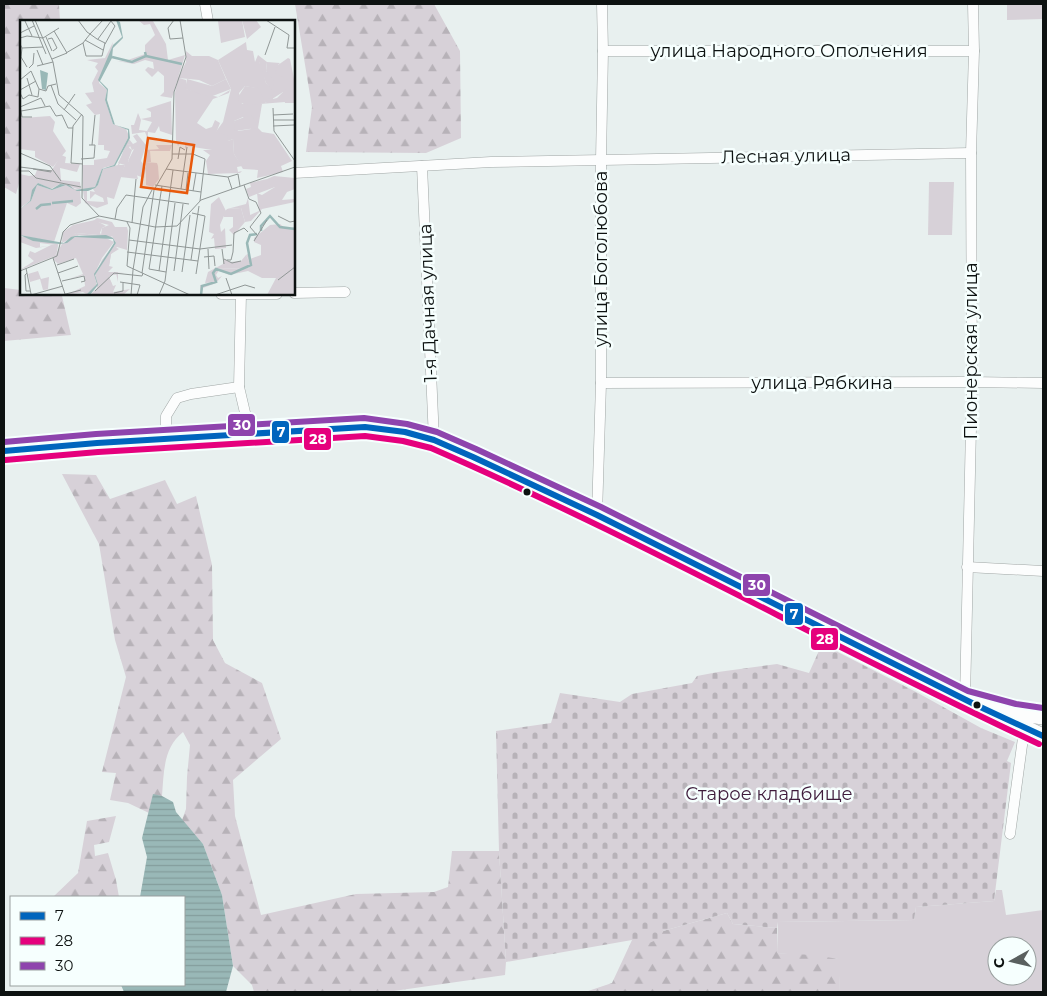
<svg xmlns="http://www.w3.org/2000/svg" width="1047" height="996" viewBox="0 0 1047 996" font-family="Montserrat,sans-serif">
<defs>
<pattern id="forest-firs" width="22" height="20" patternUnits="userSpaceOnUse" patternTransform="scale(1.25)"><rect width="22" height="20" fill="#d7d1d8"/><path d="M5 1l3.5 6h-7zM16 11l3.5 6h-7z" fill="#b7b2b8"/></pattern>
<pattern id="cemetery-stones" width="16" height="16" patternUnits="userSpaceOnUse" patternTransform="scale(1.25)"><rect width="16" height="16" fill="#d7d1d8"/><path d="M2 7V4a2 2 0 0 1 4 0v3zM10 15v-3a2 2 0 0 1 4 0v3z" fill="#b7b2b8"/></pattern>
<pattern id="water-rules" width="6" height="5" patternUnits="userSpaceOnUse" patternTransform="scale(1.25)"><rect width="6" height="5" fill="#99b8b7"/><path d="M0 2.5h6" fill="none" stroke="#839d9c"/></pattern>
</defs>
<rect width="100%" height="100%" fill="#e8f0ef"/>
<g fill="#d7d1d8" fill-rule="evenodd">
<polygon points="1007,4 1043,4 1043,19 1007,20"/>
<polygon points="929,182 954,182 952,235 928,235"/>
<path d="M996,890H1002L1006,915L1043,910V992H840L838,959L777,953L778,922L914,920L916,907L994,901ZM997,946H1027V976H997Z"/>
</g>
<g fill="url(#forest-firs)">
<polygon points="4,4 59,4 60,21 21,21 21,176 16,194 4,187"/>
<polygon points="295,4 434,4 460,51 461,138 426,153 306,152 312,107"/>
<polygon points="4,288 21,290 21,294 46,294 62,296 71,335 4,341"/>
<path d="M62,474L96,475L110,499L165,480L177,504L196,496L212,565L213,640L225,663L262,683L281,739L233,780L235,816L261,915L356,894L434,892L448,887L452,851H499L506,962L505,975L387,992H254L252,985L233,966L222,895L203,844L182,820L186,809L187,777L190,745L183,732C163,748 164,772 162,796L153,795L149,813L128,803L110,800L116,773L102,772L126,677L115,640L99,544Z"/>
<polygon points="116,816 109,842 94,845 95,856 108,853 116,880 119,897 53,897 78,873 87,821"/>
<polygon points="727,913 733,924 777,928 777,953 812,955 839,959 840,992 585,992 612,983 632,940 645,940 663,931"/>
</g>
<polygon fill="url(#cemetery-stones)" points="822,644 918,693 981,728 1015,742 1007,761 1011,763 994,901 916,907 914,920 778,922 777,928 733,924 727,913 663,931 659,939 649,943 645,940 632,940 506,962 499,851 496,731 551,723 560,693 620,702 632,694 692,683 697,676 718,672 777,664 809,673"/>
<polygon fill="url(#water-rules)" points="153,794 162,796 173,802 176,812 203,844 222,895 233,966 226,992 124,992 121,985 184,985 184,897 140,897 147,857 142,838"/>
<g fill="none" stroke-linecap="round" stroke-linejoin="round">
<defs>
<g id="street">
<polyline points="205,4 208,21"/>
<polyline points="603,51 974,51"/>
<polyline points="422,166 434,440"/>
<polyline points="294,173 491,162 971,153"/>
<polyline points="294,293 345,292"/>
<polyline points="221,294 277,294"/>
<polyline points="241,294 239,387 250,434"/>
<polyline points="601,383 972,382 1043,383"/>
<polyline points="166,439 166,416 177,398 191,394 239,387"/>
<polyline points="597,515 601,383 601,160 603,51 602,4"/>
<polyline points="967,567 1043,571"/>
<polyline points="965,699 972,382 971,153 974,51 973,4"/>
<polyline points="1010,834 1023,738 1022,727 1023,723"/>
</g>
<g id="secondary">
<polyline points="4,451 97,443 365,427 405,432 434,440 473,457 597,515 965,699 1014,713 1043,717"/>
<polyline points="998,715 1043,736"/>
</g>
</defs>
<use href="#street" stroke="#a0a6a5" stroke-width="11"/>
<use href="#secondary" stroke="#a0a6a5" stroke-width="16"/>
<use href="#street" stroke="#fcfdfd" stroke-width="10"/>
<use href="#secondary" stroke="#fcfdfd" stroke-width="15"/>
<defs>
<polyline id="bus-1" points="4,451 97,443 365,427 405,432 434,440 473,457 597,515 976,705 1043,736"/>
<path id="bus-2" d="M5,460L98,452L365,436L403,441L431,448C638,538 835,649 1039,744"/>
<polyline id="bus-3" points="4,442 96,434 364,418 407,424 437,432 476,449 601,507 968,691 1016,704 1043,708"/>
</defs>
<use href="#bus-1" stroke="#f6fffe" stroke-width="10"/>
<use href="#bus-2" stroke="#f6fffe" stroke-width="10"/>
<use href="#bus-3" stroke="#f6fffe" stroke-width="10"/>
<use href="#bus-1" stroke="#0065bd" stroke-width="6"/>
<use href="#bus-2" stroke="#e5007d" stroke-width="6"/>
<use href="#bus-3" stroke="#8e44ad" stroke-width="6"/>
</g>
<g fill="#0d1211" stroke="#f6fffe" stroke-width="2">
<circle cx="527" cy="492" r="4.5"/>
<circle cx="977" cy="705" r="4.5"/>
</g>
<g text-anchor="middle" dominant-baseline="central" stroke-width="5" stroke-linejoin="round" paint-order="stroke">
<g font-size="18" fill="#0d1211" stroke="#f6fffe">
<text x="789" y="51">улица Народного Ополчения</text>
<text transform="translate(786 156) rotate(-1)">Лесная улица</text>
<text transform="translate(601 259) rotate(-90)">улица Боголюбова</text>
<text transform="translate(428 303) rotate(-92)">1-я Дачная улица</text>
<text transform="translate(971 351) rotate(-90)">Пионерская улица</text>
<text x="822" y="383">улица Рябкина</text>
</g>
<g font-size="18" fill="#3e1b3b" stroke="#f6fffe">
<text x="769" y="794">Старое кладбище</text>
</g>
</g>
<g transform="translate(20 20)">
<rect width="275" height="275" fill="#e8f0ef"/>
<path d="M93,22L90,38L80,56L79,63L87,70L85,80L93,104L106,109L109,116L94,145L83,148L75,167L63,170L62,145H74V140L87,138L90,131L84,130V125H78L80,94L75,95L66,85L72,83L65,73L74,72L72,63L78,51L75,47L78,43L67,40L85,38ZM226,22L227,30L233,31L235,42H239L242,47L246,63L251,67L253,63L246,51L247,42L260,43L258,45L275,64V83H265L263,72L246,83L235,68L225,66L219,73L222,84H242L238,108L242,112L254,114L272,141L261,146L263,152L237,158L238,150L223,149L214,134L213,119L208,121L195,113L203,102L211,69L198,40ZM223,97L231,109L218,111L214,101ZM106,124L122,126L112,130L110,126L99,145H105L94,179L87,177L88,184L77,188L65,183L63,171H67V181L84,182L83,178L75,174L70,179V171L75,172L73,169L78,165L83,149L98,145ZM41,135L46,137L45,143L60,144L57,152L40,148L41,160L60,162L61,170L40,164L31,169L18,163L10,181L0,188V154L9,156L15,155L17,150H32ZM247,159H255V167L229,177L226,169L231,167L230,163ZM199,177L206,191L200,205L201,212L205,208L206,228L195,229L194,218L191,219L194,214L189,212L191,184ZM228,178L231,201L225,202L221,188L207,189L226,184ZM75,200L86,206L82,208L79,215L89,214L93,218L59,215L44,223L57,215H78L56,213L42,222L43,212L53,205ZM54,217H84L94,222L82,238L75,253L77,264L68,275L63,272L46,275L65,266L64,255L49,259L63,254L56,238L38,244L33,239L42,224ZM31,225H38L35,236L0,250L14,241L8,236L10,231L15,233ZM93,226L99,229L91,234L88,252H101H98V262L96,253L89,257L93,266L96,265L93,272L110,269L103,275H70L77,268L75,255L82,240ZM226,235L230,243L228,249L198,248L192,253L195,262L185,263L188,252L203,244L204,239L209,242L221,241ZM18,251L21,259L29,257L28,269L43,268L23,270L20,259L10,262L8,254Z" fill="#d7d1d8" fill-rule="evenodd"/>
<path d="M118,0L133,1L146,24L148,40L165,35L152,78L140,76L144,72V56L138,51L132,57L125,50L128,47L134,49L133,42L125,40L114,44L97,41L112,42L115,40L105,41L125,34V25L135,15L130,4L124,5ZM222,0H236L241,7L227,19ZM166,31L172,36H189L198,40L206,59L192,66L179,60L159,58L166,60V69L198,77L210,70L209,73L193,79L177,103L186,109L192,107L195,100L200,103L196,113L207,115L208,121L213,119L214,134L222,146L217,147L218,152L222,151L220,153L188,154L186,141L190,135L183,130H192L167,126L165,129V124L162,121L158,126L156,121L155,73L158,58L166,42ZM238,35L247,42L246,51L253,59L255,73L246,63L239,42H235ZM268,38L270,39L275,64L255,53L258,45ZM225,66L238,68L246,83L252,74L253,79L257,78L265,70L273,69L274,77L265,78V82L226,85L219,82L218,77ZM151,81L152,115L140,111L139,106L135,113L128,112V120L125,112L112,114L111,105H114L118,93L121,100L119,110L127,111L132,102L121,99L131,97V92L126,89ZM0,89L2,98L30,96L35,102L33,111L46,131L33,147L15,137V131L0,129ZM230,95L235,99L236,108L215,111L214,101ZM117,114L126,125L121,141L126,148L124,158L116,155L108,141L115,127H121L106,124L109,119L113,124L117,122L113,116ZM136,125H152L150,131H130L131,142H126V130L139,129ZM254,156L275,158V169L267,172L262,180L274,179L275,182L242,189L231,201L228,196L239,191L237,173L242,175L255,167V159H247ZM221,188L225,202L214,215L209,210L213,207V197H204L203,194L207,189ZM77,198L92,202L95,207H107L108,211L107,230L97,227L91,234L89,246L93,247L88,252L104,253L88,256L92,264L82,257L79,263L76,256L78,258V254L82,256L86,251L81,246L96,223L92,216L57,215L42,223L44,218L56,213L78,215L77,206L81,215L82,208L89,205L77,202L76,205L72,202ZM260,204L266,209L275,207V275H247L256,258H242L228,251L209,255L199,250L196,255L198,258L202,256L196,263L183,268L181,275L180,265H189L196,260L192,253L195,248L228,249L230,243L226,235L228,234L230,239L241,235V225L234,222V218L250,205ZM0,216L38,224L37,232L33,237L35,225L20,223V227L29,226L16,228L0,222Z" fill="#d7d1d8"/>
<path d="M167,59L192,66L206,59L211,69L190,77L165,69ZM126,142L137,143L138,146L139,159L133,167L126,165Z" fill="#d7d1d8"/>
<path d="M17,165L32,170L46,165L60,171L61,183L56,187L47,183L34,222L0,215V189L11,181Z" fill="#d7d1d8"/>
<path d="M222,0L225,17L201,23L198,1ZM107,126L112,130L108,141L116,151L118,159L100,157L105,145L98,143Z" fill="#d7d1d8"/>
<path d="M96,0L100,2L103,18L93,28L92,38L80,61L88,69L87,80L95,105L109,109L110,118L95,146L83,149L78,165L75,168L68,171H57L46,165L32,170L17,165L11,181L0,189L10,181L12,170L18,163L32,169L40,164L49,165L55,170L75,167L82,149L94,145L108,118V110L93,104L85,80L87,70L78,60L93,25L102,17ZM20,50L28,53L26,70L22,69ZM0,215L44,223L51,217L55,216L86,215L93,218L96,223L75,255L78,265L70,275H66L77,264L74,254L94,223L93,219L55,217L47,223L39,224L13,221Z" fill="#99b8b7"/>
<path fill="none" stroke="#99b8b7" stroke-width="2.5" d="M126,36L162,44M92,37L112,42L126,36L125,32M32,183L53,181M16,189L21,185L31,184M241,211V206L250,196L260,207L275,209M181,275L182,266L196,262L193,253L196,249L211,254L231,245L227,223L230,215L237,214"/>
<path fill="none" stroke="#909796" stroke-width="1" d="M12,0L26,34M15,0L33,42L39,75L63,96L62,178L79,196M58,0L67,12L70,14L77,19L85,23L82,36H66L63,23L70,14L83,0M154,0L148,8L150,19L163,18M246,0L269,15L267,28H275M5,1L12,16M0,13L14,6M26,17L32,31M0,18L7,16L23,18L39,8M28,19L32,18L37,28L33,31M78,19L91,1M65,20L83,30M0,24L2,28L23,27M85,24L95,6L90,0M2,28L1,37L7,47M17,30L23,45M46,33L63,23M245,35L255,7M32,39L47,33L34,11M17,46L33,42M9,48L13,44L14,33M7,58L12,75M0,60L11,51L19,69L26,71L28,66L36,64M31,65L38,84L56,100M0,70L16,61M0,73L3,79L9,75L18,77L19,69M25,86L21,78L0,87L1,91L30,86L36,96L42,95L48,108H53M253,88L254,111L275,141M44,90L55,74M1,91L2,97H12M62,94L53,106L51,143L63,144M253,95L273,94M253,100H274M253,106L274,105M72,125L75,95M0,133L30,146L41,161M152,134H173L185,139L180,181M61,139L74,138L75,125H69M158,139L160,127L165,130M0,147L32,151M13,149L31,152M146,149L208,157L212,169M0,151H9L16,158L61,167M208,157L218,154L220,166M135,165L181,172M224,165L229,179L236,182L241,193L230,207L237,215M142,166L129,249L146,252M161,169L167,127M166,170L168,153M173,171L176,153M172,193L185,196L176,254M258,196L270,202L275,201M95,199L97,188L106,175L169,184M107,202L110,208L107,246L170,275M112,203L116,159M109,220L180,229L212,225M234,221L247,200M188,229L189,249M202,229L204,244M107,232L178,241M184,237L194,236L195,246M33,238L45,274M204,239L212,243L221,241M171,240L179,186M207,240H211L213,232L214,213L224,208L228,212M37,245L54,239M6,248L11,274M113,250L123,187L132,170M0,251L37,236L43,212L50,205L79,196L135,207L157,206L181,180L275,147M139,251L153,150M154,251L163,184M162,252L170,195M7,253L5,255L6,271H10M38,253L58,246M122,253L134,170L152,139L154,72L166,37L160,0M206,258L212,275M258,260L275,247M42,261L64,256L65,261L61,262M100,262L120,265L117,275M75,271L94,253L122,256L123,253M94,273L103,271V263M11,275L43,266M42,275L61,270M111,275L113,250M139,275L145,261L155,183M195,275L225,265L235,268"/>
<path fill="#e8590c" fill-opacity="0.15" stroke="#e8590c" stroke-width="2.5" d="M128,118L174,125L167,173L121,167Z"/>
<rect width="275" height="275" fill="none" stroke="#0d1211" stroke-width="2.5"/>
</g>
<g stroke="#f6fffe" stroke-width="2">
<rect x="227" y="413" width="29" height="24" rx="5" fill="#8e44ad"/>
<rect x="271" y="420" width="19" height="24" rx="5" fill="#0065bd"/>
<rect x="303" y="427" width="29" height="24" rx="5" fill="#e5007d"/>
<rect x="742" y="573" width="29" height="24" rx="5" fill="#8e44ad"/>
<rect x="784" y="602" width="20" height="24" rx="5" fill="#0065bd"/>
<rect x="810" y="627" width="29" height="24" rx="5" fill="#e5007d"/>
</g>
<g font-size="14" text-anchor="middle" font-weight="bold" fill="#fff">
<text x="242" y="430">30</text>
<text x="281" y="437">7</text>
<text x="318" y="444">28</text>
<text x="757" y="590">30</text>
<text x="794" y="619">7</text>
<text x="825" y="644">28</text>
</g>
<rect width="1047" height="996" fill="none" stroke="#0d1211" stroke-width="10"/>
<rect x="10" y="896" width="175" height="90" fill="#f6fffe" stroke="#99a09f"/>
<rect x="20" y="912" width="25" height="8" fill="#0065bd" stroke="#99a09f"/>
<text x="55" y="921" font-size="15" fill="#0d1211">7</text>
<rect x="20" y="937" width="25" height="8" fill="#e5007d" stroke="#99a09f"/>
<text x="55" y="946" font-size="15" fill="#0d1211">28</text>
<rect x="20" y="962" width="25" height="8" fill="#8e44ad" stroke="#99a09f"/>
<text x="55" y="971" font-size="15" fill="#0d1211">30</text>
<g transform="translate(1012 961) rotate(262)"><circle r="24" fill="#f6fffe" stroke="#99a09f"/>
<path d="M0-4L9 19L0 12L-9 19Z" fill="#5a605f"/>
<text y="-8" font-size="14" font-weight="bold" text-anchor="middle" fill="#0d1211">С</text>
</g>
</svg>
